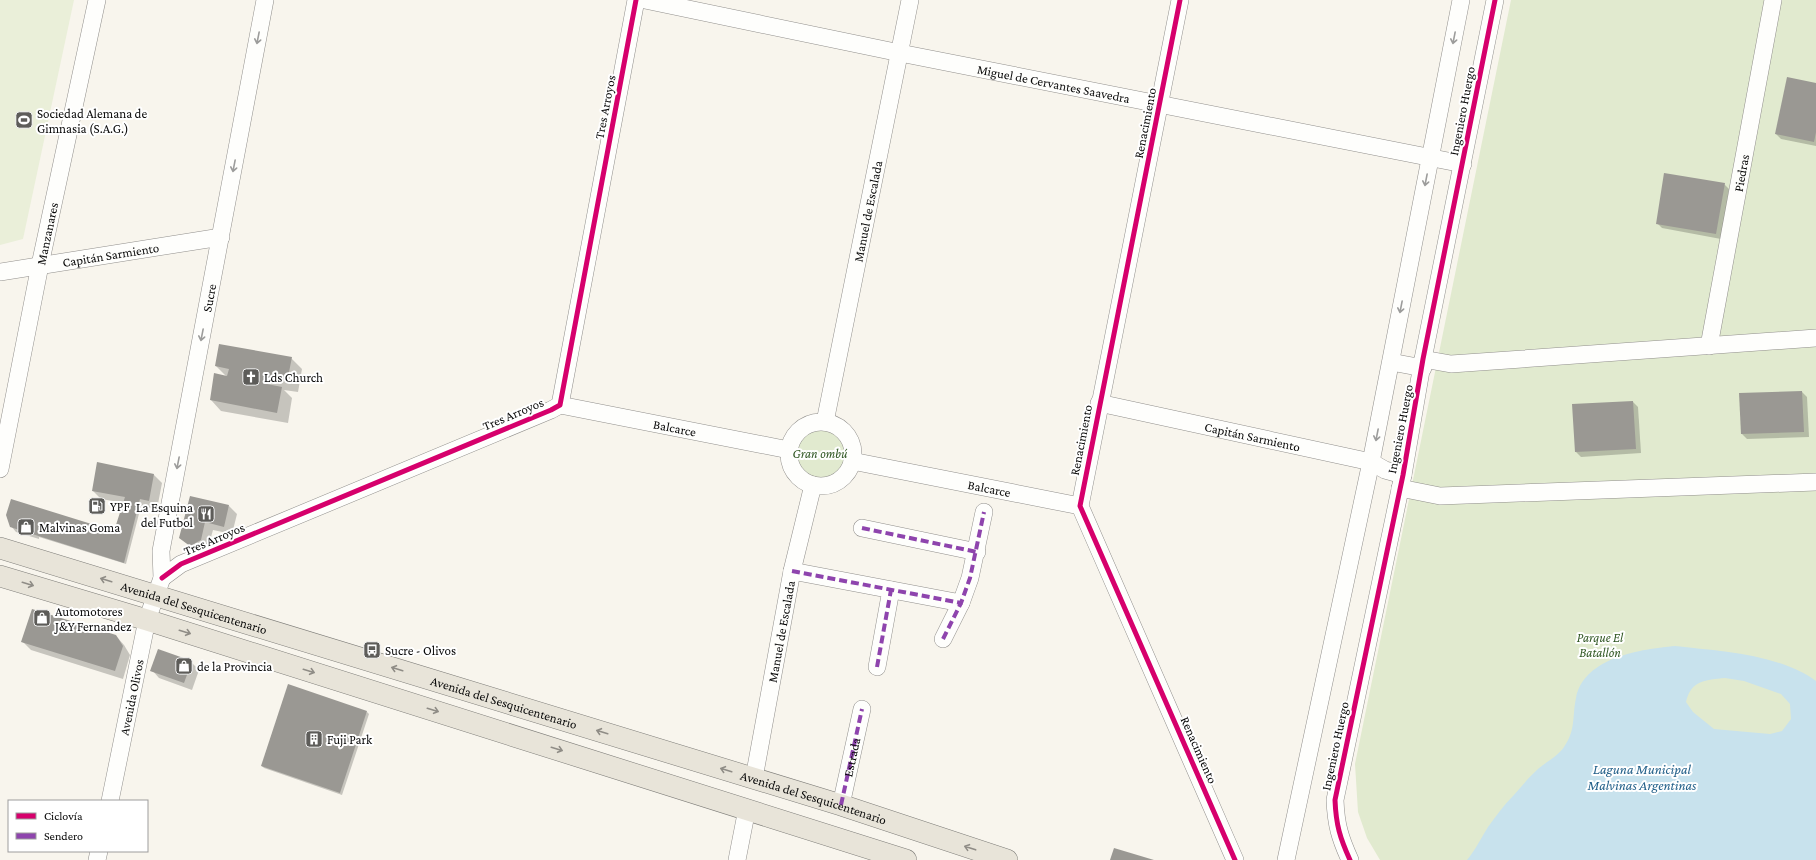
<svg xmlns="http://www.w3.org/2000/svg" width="1816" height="860" viewBox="0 0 1816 860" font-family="'Crimson Pro',serif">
<rect width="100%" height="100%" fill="#f8f5ed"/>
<g fill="#e1eacf">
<polygon points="1511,0 1816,0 1816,860 1380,860 1367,838 1358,812 1355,764"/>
<circle cx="820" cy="453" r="28"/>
</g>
<polygon fill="#eaefd9" points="0,0 74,0 23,239 0,245"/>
<path fill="#c8e2ed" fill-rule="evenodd" d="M1675,646C1719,651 1780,654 1816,681V860H1467C1476,849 1481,838 1488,827C1496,816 1504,805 1513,796C1521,787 1529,777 1538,769C1546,762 1558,756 1564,747C1576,730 1572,717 1576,698C1584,657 1642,649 1675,646ZM1725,678L1744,681L1781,694L1790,704L1791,719L1782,731L1770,734L1714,729L1693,712L1686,702C1691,680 1706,680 1725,678Z"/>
<g fill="#0003">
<polygon points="1816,84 1816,146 1781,139 1776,134"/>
<polygon points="1724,184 1729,189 1721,239 1662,228 1657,223"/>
<polygon points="291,358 302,369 298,392 284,390 292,398 288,423 221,411 211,400 227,377 216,366"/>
<polygon points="1802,392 1807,397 1809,437 1747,439 1742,434 1740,394"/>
<polygon points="1633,402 1638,407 1641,453 1581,457 1576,452"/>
<polygon points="154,475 162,483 157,509 141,506 126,564 39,537 39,539 16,532 11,526 115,532 125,503 101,499 93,491"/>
<polygon points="229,506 237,514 232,534 213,530 208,548 199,553 180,538"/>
<polygon points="116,636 124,645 130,655 123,679 31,650 23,642"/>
<polygon points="191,662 199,670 192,690 159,678 152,670"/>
<polygon points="367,712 369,714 342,795 264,768 262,766"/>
</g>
<g fill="#9a9893">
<polygon points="1787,77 1816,83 1816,132 1814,142 1775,134"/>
<polygon points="1664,173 1725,183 1716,234 1656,224"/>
<polygon points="219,344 292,357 287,382 268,378 267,384 282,387 277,413 210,400 214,373 227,376 229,369 215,366"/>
<polygon points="1802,391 1804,432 1741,434 1739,393"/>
<polygon points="1633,401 1636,449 1575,452 1572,404"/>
<polygon points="97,462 154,474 149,501 140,499 124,563 10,527 6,515 11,499 114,531 125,497 92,491"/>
<polygon points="190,496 229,505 224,527 205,522 201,540 190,546 179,538"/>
<polygon points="32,609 116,635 123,646 115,671 21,642"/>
<polygon points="158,649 192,661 184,683 150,671"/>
<polygon points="288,684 367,711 340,793 261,766"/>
<polygon points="1114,848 1154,860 1110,860"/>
</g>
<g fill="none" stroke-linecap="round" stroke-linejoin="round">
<defs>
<g id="minor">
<path id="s1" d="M645,0L900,53L1463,164"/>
<polyline points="1180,0 1080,506 1235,860"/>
<path id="s2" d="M0,272L221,237"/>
<path id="s3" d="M1709,346L1773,0"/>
<polyline points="1423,359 1451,364 1816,338"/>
<polyline points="1391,362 1423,368"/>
<path id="s4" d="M1099,403L1371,462L1385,470L1403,475"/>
<path id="s5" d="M560,405L789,450"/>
<circle cx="821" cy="454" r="32"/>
<path id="s6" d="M825,422L910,0"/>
<path id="s7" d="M852,461L1080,506"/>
<path id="s8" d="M0,469L40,265L97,0"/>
<polyline points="1400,488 1440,496 1816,482"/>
<polyline points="862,528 977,552"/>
<polyline points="792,571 961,603 970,578 984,512"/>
<polyline points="162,578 181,564 551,410 560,405 636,0"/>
<polyline points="943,639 961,603"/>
<polyline points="877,667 891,590"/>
<path id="s9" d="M754,778L792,571L813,485"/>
<path id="s10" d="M110,801L147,620L162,578L161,551L265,0"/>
<path id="s11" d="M841,805L862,709"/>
<polyline points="97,860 99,851"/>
<polyline points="737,860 747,809"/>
<polyline points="1286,860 1371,462 1461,0"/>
<path d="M1350,860C1340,838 1336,825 1335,800L1403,475L1423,359L1495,0"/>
</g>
<g id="major">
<path id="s12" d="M0,548L841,805L1007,860"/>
<polyline points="0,576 147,620 906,860"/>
</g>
</defs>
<use href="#minor" stroke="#918f8c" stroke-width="18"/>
<use href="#major" stroke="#7e7d79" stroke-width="22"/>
<use href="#minor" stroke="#fefefc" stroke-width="17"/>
<use href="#major" stroke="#e8e4d9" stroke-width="21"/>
<g stroke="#8e44ad" stroke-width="4" stroke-dasharray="8 4" stroke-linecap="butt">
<polyline points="862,528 977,552"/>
<polyline points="792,571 961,603 970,578 984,512"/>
<polyline points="943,639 961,603"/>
<polyline points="877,667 891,590"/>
<polyline points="841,805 862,709"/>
</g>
<defs>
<g id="cycleway">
<polyline points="1180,0 1080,506 1235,860"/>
<polyline points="162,578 181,564 551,410 560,405 636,0"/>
<path d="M1350,860C1340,838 1336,825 1335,800L1403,475L1423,359L1495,0"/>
</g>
</defs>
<use href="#cycleway" stroke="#fff" stroke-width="8"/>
<use href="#cycleway" stroke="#d6006c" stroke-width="5"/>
</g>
<defs><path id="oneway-shaft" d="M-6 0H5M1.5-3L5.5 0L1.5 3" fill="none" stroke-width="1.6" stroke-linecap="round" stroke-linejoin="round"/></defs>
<g stroke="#9c9c9b">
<use href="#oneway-shaft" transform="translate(258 38) rotate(101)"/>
<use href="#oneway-shaft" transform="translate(1454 38) rotate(101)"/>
<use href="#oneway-shaft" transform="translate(234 166) rotate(101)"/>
<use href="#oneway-shaft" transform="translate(1426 180) rotate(101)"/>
<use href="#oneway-shaft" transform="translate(1401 307) rotate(101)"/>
<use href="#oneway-shaft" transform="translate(202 335) rotate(101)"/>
<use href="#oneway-shaft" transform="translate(1377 435) rotate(101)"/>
<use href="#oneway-shaft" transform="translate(178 463) rotate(101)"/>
</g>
<g stroke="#8f8c86">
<use href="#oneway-shaft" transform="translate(106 580) rotate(-163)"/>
<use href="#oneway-shaft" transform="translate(28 584) rotate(17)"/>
<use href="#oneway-shaft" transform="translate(185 632) rotate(17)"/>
<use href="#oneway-shaft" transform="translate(397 669) rotate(-163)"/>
<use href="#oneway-shaft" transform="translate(309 671) rotate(17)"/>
<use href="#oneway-shaft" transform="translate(433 710) rotate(17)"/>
<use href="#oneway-shaft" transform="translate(602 732) rotate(-163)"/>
<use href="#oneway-shaft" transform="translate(557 749) rotate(17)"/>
<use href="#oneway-shaft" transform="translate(726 770) rotate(-163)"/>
<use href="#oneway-shaft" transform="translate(970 848) rotate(-162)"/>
</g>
<defs>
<symbol id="stadium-square" viewBox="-11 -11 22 22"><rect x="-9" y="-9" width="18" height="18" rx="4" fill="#5d5c59" stroke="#fff"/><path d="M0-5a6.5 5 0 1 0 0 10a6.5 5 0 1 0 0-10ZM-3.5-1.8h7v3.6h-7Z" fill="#fff"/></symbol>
<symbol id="church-square" viewBox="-11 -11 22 22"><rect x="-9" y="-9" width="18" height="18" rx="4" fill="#5d5c59" stroke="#fff"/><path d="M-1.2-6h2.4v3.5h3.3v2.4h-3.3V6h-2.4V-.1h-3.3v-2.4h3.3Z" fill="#fff"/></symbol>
<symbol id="fuel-square" viewBox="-11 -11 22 22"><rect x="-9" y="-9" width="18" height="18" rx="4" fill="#5d5c59" stroke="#fff"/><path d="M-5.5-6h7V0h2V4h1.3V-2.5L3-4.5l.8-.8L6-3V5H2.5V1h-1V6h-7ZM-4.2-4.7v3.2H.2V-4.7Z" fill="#fff"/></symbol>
<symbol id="restaurant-square" viewBox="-11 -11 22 22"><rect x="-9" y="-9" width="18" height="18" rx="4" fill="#5d5c59" stroke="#fff"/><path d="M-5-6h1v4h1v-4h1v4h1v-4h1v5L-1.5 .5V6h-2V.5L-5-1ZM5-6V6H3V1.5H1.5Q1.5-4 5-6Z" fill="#fff"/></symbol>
<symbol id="shop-square" viewBox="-11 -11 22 22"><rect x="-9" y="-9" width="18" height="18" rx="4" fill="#5d5c59" stroke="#fff"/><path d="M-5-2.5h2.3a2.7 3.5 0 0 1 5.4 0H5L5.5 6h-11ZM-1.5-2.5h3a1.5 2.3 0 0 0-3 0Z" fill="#fff"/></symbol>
<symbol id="bus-square" viewBox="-11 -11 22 22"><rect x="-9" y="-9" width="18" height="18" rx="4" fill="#5d5c59" stroke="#fff"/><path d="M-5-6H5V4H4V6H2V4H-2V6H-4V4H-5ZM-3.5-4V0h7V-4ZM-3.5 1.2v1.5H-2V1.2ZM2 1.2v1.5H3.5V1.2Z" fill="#fff"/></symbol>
<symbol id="building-square" viewBox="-11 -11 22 22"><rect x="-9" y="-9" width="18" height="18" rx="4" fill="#5d5c59" stroke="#fff"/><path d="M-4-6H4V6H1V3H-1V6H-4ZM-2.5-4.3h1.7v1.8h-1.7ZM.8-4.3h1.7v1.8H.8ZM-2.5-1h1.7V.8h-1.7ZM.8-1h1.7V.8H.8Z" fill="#fff"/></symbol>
</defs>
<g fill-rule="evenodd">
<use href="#stadium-square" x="14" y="110" width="20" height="20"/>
<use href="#church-square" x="241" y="367" width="20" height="20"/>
<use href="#fuel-square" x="87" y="496" width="20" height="20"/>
<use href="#restaurant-square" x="196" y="504" width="20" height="20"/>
<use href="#shop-square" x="16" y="517" width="20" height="20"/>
<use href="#shop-square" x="32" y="608" width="20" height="20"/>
<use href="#bus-square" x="362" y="640" width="20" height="20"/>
<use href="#shop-square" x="174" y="656" width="20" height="20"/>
<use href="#building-square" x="304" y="729" width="20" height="20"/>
</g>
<g text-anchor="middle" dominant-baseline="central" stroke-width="4" stroke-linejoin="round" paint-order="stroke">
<g font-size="13" fill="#090909" stroke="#fff">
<text stroke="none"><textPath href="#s1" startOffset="417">Miguel de Cervantes Saavedra</textPath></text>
<text transform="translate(605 107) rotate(-79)">Tres Arroyos</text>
<text transform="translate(1462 111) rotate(-79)">Ingeniero Huergo</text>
<text transform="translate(1145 123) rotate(-79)">Renacimiento</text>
<text stroke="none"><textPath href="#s3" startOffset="176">Piedras</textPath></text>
<text stroke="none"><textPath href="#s6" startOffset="215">Manuel de Escalada</textPath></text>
<text stroke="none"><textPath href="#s8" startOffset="240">Manzanares</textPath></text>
<text stroke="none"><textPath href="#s2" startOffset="112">Capitán Sarmiento</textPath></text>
<text stroke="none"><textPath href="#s10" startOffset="514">Sucre</textPath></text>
<text transform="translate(513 414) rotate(-23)">Tres Arroyos</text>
<text stroke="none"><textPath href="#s5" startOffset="117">Balcarce</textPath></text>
<text transform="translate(1400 429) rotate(-79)">Ingeniero Huergo</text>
<text stroke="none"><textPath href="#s4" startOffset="157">Capitán Sarmiento</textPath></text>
<text transform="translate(1081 440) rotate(-79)">Renacimiento</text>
<text stroke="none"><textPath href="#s7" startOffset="140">Balcarce</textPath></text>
<text transform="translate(214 539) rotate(-23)">Tres Arroyos</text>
<text stroke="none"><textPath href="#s12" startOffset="203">Avenida del Sesquicentenario</textPath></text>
<text stroke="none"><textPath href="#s9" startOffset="149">Manuel de Escalada</textPath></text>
<text stroke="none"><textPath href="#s10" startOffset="106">Avenida Olivos</textPath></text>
<text stroke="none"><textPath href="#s12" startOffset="527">Avenida del Sesquicentenario</textPath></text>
<text transform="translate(1335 746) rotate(-78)">Ingeniero Huergo</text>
<text transform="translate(1199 750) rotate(66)">Renacimiento</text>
<text stroke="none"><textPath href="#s11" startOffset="49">Estrada</textPath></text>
<text stroke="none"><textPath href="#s12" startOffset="851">Avenida del Sesquicentenario</textPath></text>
</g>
<g font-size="13" fill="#090909" stroke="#fff" text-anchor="start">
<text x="37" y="113">Sociedad Alemana de<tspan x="37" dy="15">Gimnasia (S.A.G.)</tspan></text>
<text x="264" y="377">Lds Church</text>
<text x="110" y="506">YPF</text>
<text x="193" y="507" text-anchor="end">La Esquina<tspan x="193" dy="15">del Futbol</tspan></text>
<text x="39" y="527">Malvinas Goma</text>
<text x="55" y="611">Automotores<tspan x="55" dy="15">J&amp;Y Fernandez</tspan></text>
<text x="385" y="650">Sucre - Olivos</text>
<text x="197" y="666">de la Provincia</text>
<text x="327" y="739">Fuji Park</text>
</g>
<g font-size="13" font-style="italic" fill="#305723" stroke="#fff">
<text x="820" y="453">Gran ombú</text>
<text x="1600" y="637">Parque El<tspan x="1600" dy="15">Batallón</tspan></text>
</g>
<g font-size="14" font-style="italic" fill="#24618a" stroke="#fff">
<text x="1642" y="769">Laguna Municipal<tspan x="1642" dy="16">Malvinas Argentinas</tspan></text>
</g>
</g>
<rect x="8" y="800" width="140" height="52" fill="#ffffff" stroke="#9d9d9d"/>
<rect x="16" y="813" width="20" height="6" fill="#d6006c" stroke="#9d9d9d"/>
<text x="44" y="820" font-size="12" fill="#090909">Ciclovía</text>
<rect x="16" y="833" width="20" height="6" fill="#8e44ad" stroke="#9d9d9d"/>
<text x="44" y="840" font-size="12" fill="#090909">Sendero</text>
</svg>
